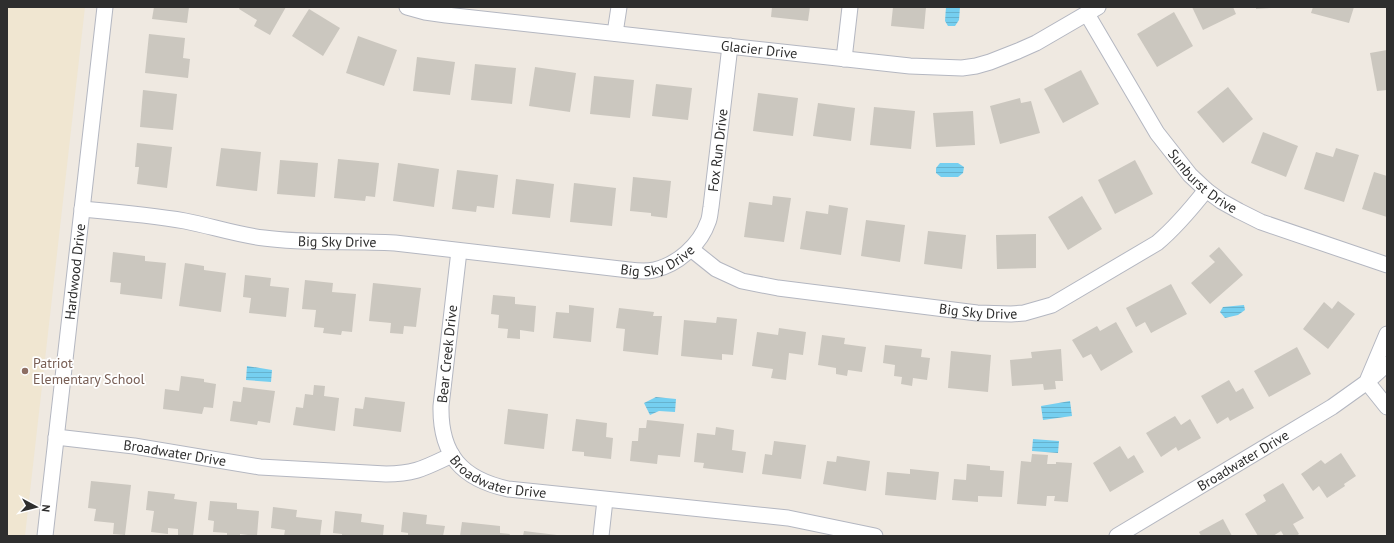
<svg xmlns="http://www.w3.org/2000/svg" width="1394" height="543" viewBox="0 0 1394 543" font-family="'PT Sans',sans-serif">
<defs>
<pattern id="water-rules" width="6" height="5" patternUnits="userSpaceOnUse"><rect width="6" height="5" fill="#75cff0"/><path d="M0 2.5h6" fill="none" stroke="#66b2ce"/></pattern>
</defs>
<rect width="100%" height="100%" fill="#efe9e1"/>
<polygon fill="#f0e6d1" points="7,7 85,7 25,536 7,536"/>
<g fill="url(#water-rules)">
<polygon points="946,7 960,7 959,20 955,26 948,26 945,21"/>
<polygon points="940,163 958,163 964,167 963,173 958,177 941,177 936,173 936,168"/>
<polygon points="1244,305 1245,310 1238,315 1225,318 1220,312 1223,307"/>
<polygon points="247,366 272,370 271,382 246,380"/>
<polygon points="656,397 676,399 675,412 659,411 650,415 644,403"/>
<polygon points="1070,401 1072,416 1043,420 1041,406"/>
<polygon points="1033,439 1059,441 1058,453 1032,451"/>
</g>
<g fill="#cbc7bf">
<polygon points="154,7 189,7 187,23 152,19"/>
<polygon points="240,7 286,7 270,35 254,26 257,20 239,9"/>
<polygon points="772,7 810,7 808,21 771,17"/>
<polygon points="893,7 926,7 924,29 891,26"/>
<polygon points="1192,7 1233,7 1236,14 1203,30"/>
<polygon points="1256,7 1271,7 1271,8 1256,9"/>
<polygon points="1313,7 1354,7 1349,23 1311,13"/>
<polygon points="309,9 340,28 323,56 292,36"/>
<polygon points="1174,12 1193,46 1157,67 1137,34"/>
<polygon points="149,34 185,38 183,58 190,59 188,78 145,73"/>
<polygon points="358,36 397,50 384,86 346,73"/>
<polygon points="1387,50 1387,90 1377,91 1370,53"/>
<polygon points="417,57 455,62 450,95 413,91"/>
<polygon points="475,64 516,68 512,104 471,100"/>
<polygon points="535,67 576,73 570,112 529,106"/>
<polygon points="1081,70 1099,104 1063,123 1044,89"/>
<polygon points="594,76 634,80 630,118 590,114"/>
<polygon points="656,84 692,88 688,120 652,116"/>
<polygon points="1228,87 1253,119 1223,143 1197,112"/>
<polygon points="143,90 177,94 173,130 140,127"/>
<polygon points="758,93 798,98 793,136 753,131"/>
<polygon points="1020,98 1021,103 1031,101 1040,133 1000,144 990,106"/>
<polygon points="818,103 855,108 851,141 813,136"/>
<polygon points="874,107 915,111 911,149 870,145"/>
<polygon points="973,111 975,145 936,147 933,113"/>
<polygon points="1263,132 1298,146 1286,177 1251,163"/>
<polygon points="137,143 172,147 167,188 137,184 139,167 135,167"/>
<polygon points="221,148 261,152 257,191 216,186"/>
<polygon points="1336,148 1359,155 1344,202 1304,189 1316,152 1333,157"/>
<polygon points="338,159 379,163 375,197 366,196 365,201 334,198"/>
<polygon points="280,160 318,163 315,197 277,194"/>
<polygon points="1135,160 1153,194 1115,214 1098,180"/>
<polygon points="398,163 439,169 434,207 393,201"/>
<polygon points="457,170 498,175 494,208 477,206 476,212 452,209"/>
<polygon points="1374,172 1387,176 1387,217 1362,209"/>
<polygon points="633,177 671,181 667,218 651,216 651,213 630,211"/>
<polygon points="516,179 554,184 550,218 512,214"/>
<polygon points="574,183 616,188 612,226 570,222"/>
<polygon points="773,196 791,198 784,242 744,237 749,202 772,205"/>
<polygon points="1082,196 1102,229 1068,250 1048,217"/>
<polygon points="829,205 848,208 841,255 800,249 806,211 828,214"/>
<polygon points="866,220 905,225 900,262 861,256"/>
<polygon points="928,231 966,235 962,269 924,264"/>
<polygon points="1036,234 1036,268 997,269 996,235"/>
<polygon points="1219,247 1243,275 1210,304 1191,283 1215,262 1209,256"/>
<polygon points="113,252 145,256 145,261 166,263 162,299 120,294 121,283 110,282"/>
<polygon points="185,263 204,266 204,270 226,273 221,312 179,306"/>
<polygon points="245,275 271,278 270,286 289,288 286,317 249,313 251,298 243,297"/>
<polygon points="305,280 333,283 332,292 356,294 352,332 342,331 341,335 323,333 324,328 314,327 316,310 302,309"/>
<polygon points="373,283 421,288 416,327 404,326 403,334 390,333 391,323 369,321"/>
<polygon points="1171,284 1187,314 1151,333 1145,322 1136,327 1126,308"/>
<polygon points="493,295 515,297 515,304 536,306 534,332 520,330 520,339 507,338 508,329 498,328 499,315 491,314"/>
<polygon points="1338,301 1355,314 1328,349 1303,329 1324,302 1332,309"/>
<polygon points="569,305 594,308 591,342 553,338 556,312 569,313"/>
<polygon points="619,308 654,312 653,316 662,316 658,355 623,351 625,329 616,328"/>
<polygon points="717,317 737,319 733,355 722,354 722,360 681,356 684,320 716,323"/>
<polygon points="1116,322 1133,352 1101,371 1091,354 1083,358 1072,340 1097,326 1100,331"/>
<polygon points="779,328 806,332 803,355 789,353 786,380 771,378 773,369 752,366 757,332 778,335"/>
<polygon points="822,335 845,338 844,344 866,347 862,372 848,370 847,376 836,374 836,368 818,365"/>
<polygon points="885,345 922,349 921,357 930,358 927,380 913,378 912,386 901,384 902,377 894,376 895,365 883,363"/>
<polygon points="1297,347 1311,374 1269,397 1254,371"/>
<polygon points="1061,349 1063,381 1055,381 1056,389 1044,390 1043,384 1012,386 1010,360 1032,358 1031,352"/>
<polygon points="951,351 991,355 988,392 948,388"/>
<polygon points="181,376 204,379 204,382 216,384 213,408 204,407 202,414 163,409 165,389 179,391"/>
<polygon points="1229,380 1236,392 1243,388 1254,408 1230,421 1228,417 1217,424 1201,396"/>
<polygon points="314,385 325,386 324,396 339,398 335,431 293,425 296,407 303,408 305,394 313,395"/>
<polygon points="243,387 275,391 270,423 258,421 257,425 230,421 233,401 241,402"/>
<polygon points="365,397 405,402 401,432 353,426 355,408 363,409"/>
<polygon points="508,409 548,414 544,449 504,444"/>
<polygon points="1175,416 1181,425 1190,419 1201,438 1178,451 1176,447 1161,457 1146,433"/>
<polygon points="576,419 607,423 606,437 613,438 611,459 584,456 584,452 572,451"/>
<polygon points="647,420 684,424 680,457 658,455 657,464 630,461 632,441 638,441 639,428 646,428"/>
<polygon points="716,427 734,430 732,450 746,452 743,473 703,468 704,463 694,462 697,433 715,435"/>
<polygon points="774,441 806,445 801,479 762,474 765,454 772,455"/>
<polygon points="1120,446 1128,459 1134,455 1144,472 1110,492 1093,463"/>
<polygon points="1341,453 1356,476 1344,484 1345,486 1327,498 1319,486 1313,491 1301,474 1321,460 1325,464"/>
<polygon points="1032,454 1048,455 1047,464 1056,464 1056,462 1072,463 1068,502 1054,501 1055,496 1047,496 1046,506 1017,504 1021,461 1031,462"/>
<polygon points="837,456 870,461 866,491 823,484 827,461 836,462"/>
<polygon points="967,464 990,466 990,470 1004,471 1002,497 978,496 978,502 952,500 954,479 966,480"/>
<polygon points="910,469 939,472 936,500 885,495 887,472 910,474"/>
<polygon points="91,481 131,485 125,535 113,534 114,523 94,521 96,509 88,508"/>
<polygon points="1283,483 1304,518 1293,524 1299,534 1296,536 1284,536 1281,531 1273,536 1258,536 1245,514 1266,501 1263,495"/>
<polygon points="148,491 175,494 174,499 197,502 193,536 178,535 178,529 168,528 168,534 151,532 154,511 146,510"/>
<polygon points="210,501 237,503 237,509 259,511 257,536 240,534 240,536 227,536 227,533 213,532 214,521 208,520"/>
<polygon points="273,507 297,510 296,517 322,520 320,536 284,536 285,530 271,528"/>
<polygon points="335,511 362,514 361,522 384,525 383,536 342,536 342,534 333,533"/>
<polygon points="403,512 427,515 426,524 445,526 443,536 408,536 408,533 401,532"/>
<polygon points="1223,519 1232,536 1201,536 1199,532"/>
<polygon points="462,522 500,526 500,533 510,534 509,536 460,536"/>
<polygon points="524,531 557,535 557,536 523,536"/>
</g>
<g fill="none" stroke-linecap="round" stroke-linejoin="round">
<defs>
<g id="street">
<path id="s1" d="M407,7L425,12L446,15L910,66L962,68L976,66L990,62L1018,51L1036,43L1098,7"/>
<path id="s2" d="M1087,14L1157,133L1190,175L1206,190L1221,201L1239,211L1261,222L1387,265"/>
<polyline points="615,33 619,7"/>
<polyline points="844,59 850,7"/>
<path id="s3" d="M82,209C116,212 151,215 185,221C211,226 237,235 264,238C307,244 351,240 395,243L629,270C637,271 646,272 654,270C677,265 700,245 708,222C710,218 710,212 711,207L730,46"/>
<path id="s4" d="M691,249L716,269L742,281L778,288L977,313L1011,314L1024,313L1052,305L1157,243C1176,227 1191,209 1206,190"/>
<path id="s5" d="M459,251L441,406C440,455 462,479 508,489L788,518L875,536"/>
<polyline points="1368,379 1387,334"/>
<polyline points="1367,382 1387,407"/>
<path id="s6" d="M56,437L134,446L260,467L386,474C416,474 426,467 452,455"/>
<path id="s7" d="M45,536L105,7"/>
<polyline points="601,536 605,500"/>
<path id="s8" d="M1117,536L1332,407L1367,382L1387,364"/>
</g>
</defs>
<use href="#street" stroke="#b4b7c1" stroke-width="17"/>
<use href="#street" stroke="#fff" stroke-width="15"/>
</g>
<circle fill="#8d6e63" stroke="#fff" stroke-width="1.5" cx="25" cy="371" r="4"/>
<g text-anchor="middle" dominant-baseline="central" stroke-width="3.5" stroke-linejoin="round" paint-order="stroke">
<g font-size="14" fill="#2e2e2e" stroke="#fff">
<text stroke="none"><textPath href="#s1" startOffset="355">Glacier Drive</textPath></text>
<text stroke="none"><textPath href="#s3" startOffset="724">Fox Run Drive</textPath></text>
<text stroke="none"><textPath href="#s2" startOffset="205">Sunburst Drive</textPath></text>
<text stroke="none"><textPath href="#s3" startOffset="258">Big Sky Drive</textPath></text>
<text stroke="none"><textPath href="#s3" startOffset="582">Big Sky Drive</textPath></text>
<text stroke="none"><textPath href="#s7" startOffset="266">Hardwood Drive</textPath></text>
<text stroke="none"><textPath href="#s4" startOffset="299">Big Sky Drive</textPath></text>
<text transform="translate(447 354) rotate(-84)">Bear Creek Drive</text>
<text stroke="none"><textPath href="#s6" startOffset="120">Broadwater Drive</textPath></text>
<text stroke="none"><textPath href="#s8" startOffset="147">Broadwater Drive</textPath></text>
<text stroke="none"><textPath href="#s5" startOffset="261">Broadwater Drive</textPath></text>
</g>
<g font-size="14" fill="#785e54" stroke="#fff" text-anchor="start">
<text x="33" y="363">Patriot<tspan x="33" dy="16">Elementary School</tspan></text>
</g>
</g>
<rect width="1394" height="543" fill="none" stroke="#2e2e2e" stroke-width="16"/>
<g transform="translate(36 507) rotate(97)" stroke="#ffffff" stroke-width="3" paint-order="stroke">
<path d="M0-3L7 15L0 10L-7 15Z" fill="#2e2e2e"/>
<text y="-6" font-size="11" font-weight="bold" text-anchor="middle" fill="#2e2e2e">N</text>
</g>
</svg>
